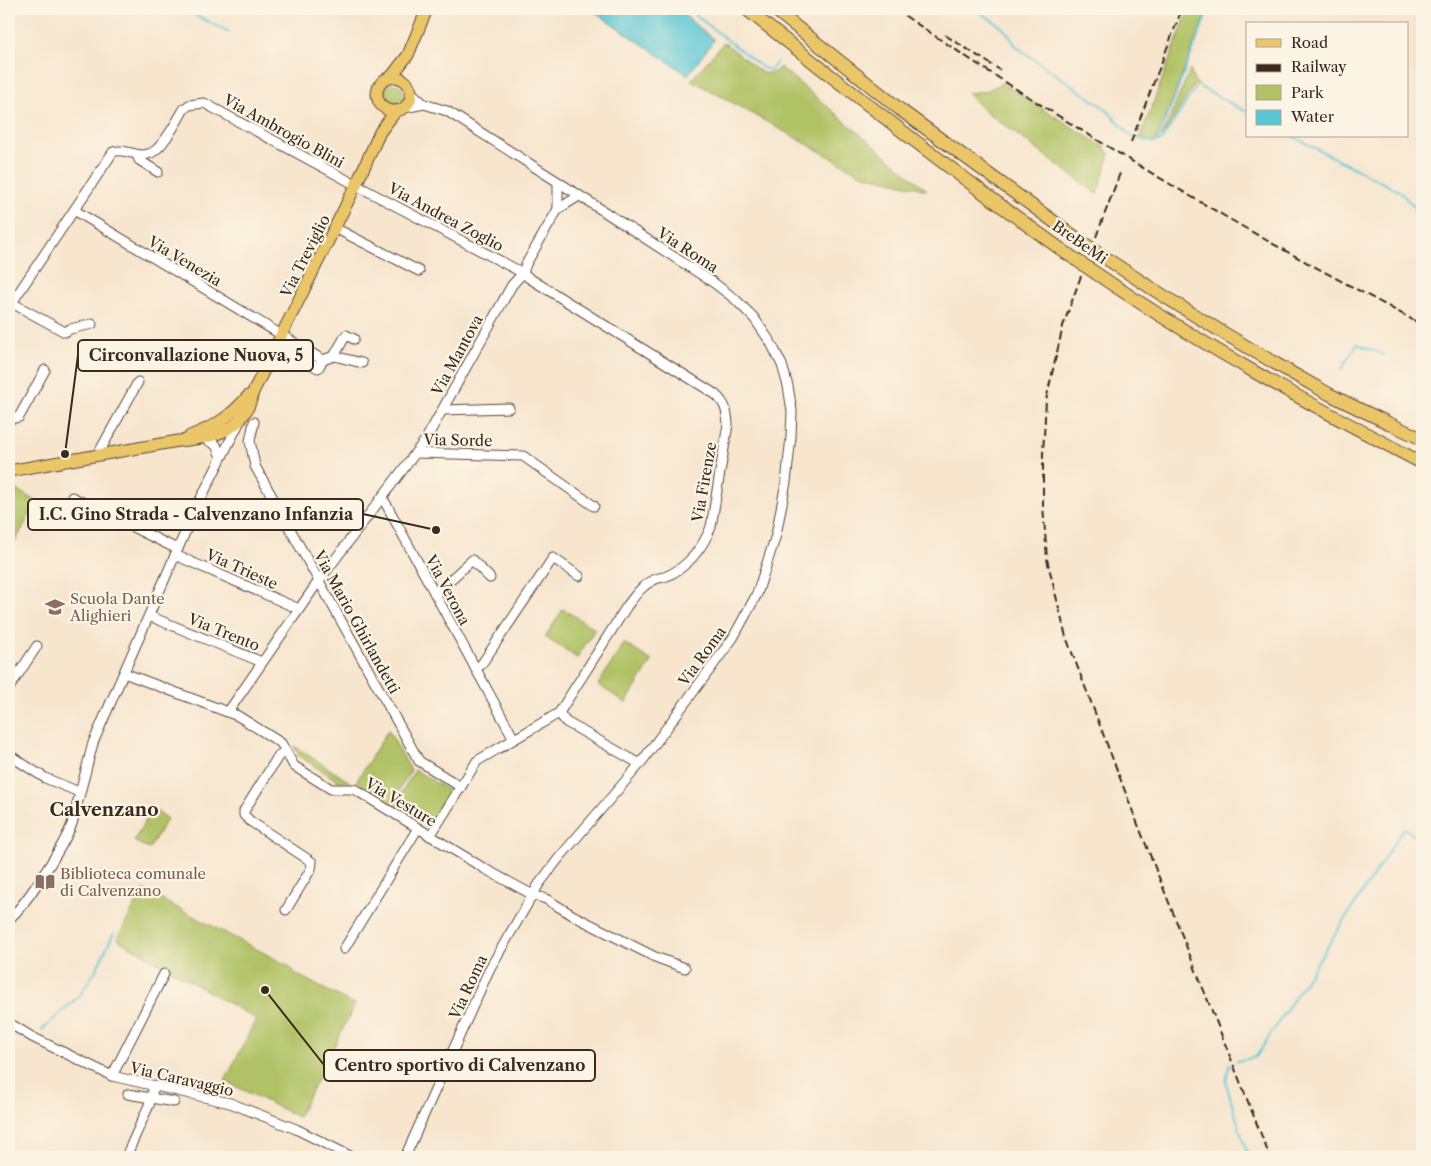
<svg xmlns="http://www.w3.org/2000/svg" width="1431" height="1166" viewBox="0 0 1431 1166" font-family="'Libre Caslon Text',serif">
<rect width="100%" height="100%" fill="#fcf5e5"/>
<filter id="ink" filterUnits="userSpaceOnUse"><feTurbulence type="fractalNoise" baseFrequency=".02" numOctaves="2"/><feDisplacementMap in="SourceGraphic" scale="10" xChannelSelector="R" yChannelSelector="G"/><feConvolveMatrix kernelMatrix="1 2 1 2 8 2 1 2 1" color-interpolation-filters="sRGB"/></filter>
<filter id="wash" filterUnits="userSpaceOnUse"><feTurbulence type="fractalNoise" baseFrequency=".0096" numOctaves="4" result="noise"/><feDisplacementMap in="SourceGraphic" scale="20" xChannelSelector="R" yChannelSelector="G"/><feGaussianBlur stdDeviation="1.12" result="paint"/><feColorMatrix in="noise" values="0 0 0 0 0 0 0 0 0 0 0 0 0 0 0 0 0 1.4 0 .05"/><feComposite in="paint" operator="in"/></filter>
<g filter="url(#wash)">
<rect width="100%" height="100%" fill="#f7e5ce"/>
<g fill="#b0c265" stroke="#767642">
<polygon points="1189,9 1208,9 1156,141 1152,142 1140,137"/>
<polygon points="724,42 762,73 773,73 780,67 927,190 861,174 691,80"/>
<polygon points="1190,70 1195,82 1199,85 1193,87 1161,138"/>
<polygon points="1002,83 1104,147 1110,155 1097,194 981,108 967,93 986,91"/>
<circle cx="394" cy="94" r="10"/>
<polygon points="9,485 37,502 9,553"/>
<polygon points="563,609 595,629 577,658 545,637"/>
<polygon points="624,643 652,661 626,703 598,685"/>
<polygon points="388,730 411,770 391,804 356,782"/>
<polygon points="294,746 350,782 338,781 299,756"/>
<polygon points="415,770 449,791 428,826 394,805"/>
<polygon points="152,808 167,819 149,849 134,841"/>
<polygon points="143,890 289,966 296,974 355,1005 298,1117 225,1081 256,1019 117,939"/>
</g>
<polygon fill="#5bc6d6" stroke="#4b787a" points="590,9 677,9 714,40 688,75"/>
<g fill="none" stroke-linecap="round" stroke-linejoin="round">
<g stroke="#5bc6d6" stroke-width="2">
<polyline points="183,9 229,32"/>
<polyline points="688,9 763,68 771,70 777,62"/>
<path d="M974,9C983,15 995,21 1004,29C1010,35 1012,42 1018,48L1106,109L1131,136L1152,143L1161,141L1195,89"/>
<polyline points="1200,87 1247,112"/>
<polyline points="1292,136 1399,191 1418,211 1422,214"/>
<polyline points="1157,142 1209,9"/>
<polyline points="1418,211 1422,202"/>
<polyline points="1421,290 1422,288"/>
<polyline points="1341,370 1357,344 1384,355"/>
<polyline points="42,1030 79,996 95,972 114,933"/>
<polyline points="1237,1061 1256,1057 1404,828 1422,841"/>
<polyline points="1229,1064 1226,1083 1248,1157"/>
</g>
</g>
</g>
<g filter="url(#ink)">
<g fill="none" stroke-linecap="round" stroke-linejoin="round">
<defs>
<g id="minor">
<polyline points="411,92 424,104"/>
<polyline points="404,108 424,104 447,111 591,203 714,283 735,299 754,318 771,343 782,365 788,386 792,411 791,437 786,482 776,535 757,594 733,638 640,764 559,858 539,884 490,968 405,1157"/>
<polyline points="137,155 139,160 158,172"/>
<polyline points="558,209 558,183"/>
<polyline points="74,210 323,360 318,368 277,344"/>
<polyline points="335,228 419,271"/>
<polyline points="12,303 65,332 70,329 92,324"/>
<path d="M9,307L113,152C119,149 125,152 132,153C138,155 145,156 151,153C163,148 177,121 184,109L189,105L204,103L356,185L523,273L529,278L715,394C725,403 727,410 728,424L711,527C702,549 689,566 667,576C662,578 656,578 652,581C641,586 634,597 627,606L559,713L477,761L430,836"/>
<polyline points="334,356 362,363"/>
<polyline points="323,360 334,356 346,335 354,339"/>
<polyline points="442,410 509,408"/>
<polyline points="9,419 19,417 45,370"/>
<polyline points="254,422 250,441 255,466 419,761 461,787"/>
<polyline points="205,439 216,445 221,457"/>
<polyline points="415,453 523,456 594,506"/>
<polyline points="97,456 138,382"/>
<polyline points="72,497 177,549"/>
<polyline points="381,499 385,502 514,739"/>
<polyline points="175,555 299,609"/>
<polyline points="435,594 472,560 490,578"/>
<polyline points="149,616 262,662"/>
<polyline points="475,668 481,665 553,558 579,576"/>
<polyline points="124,673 238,716 281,743 294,766 331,789 354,789 485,869 533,895 546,899 574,916 655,957 685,968"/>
<polyline points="9,688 37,646"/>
<polyline points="228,712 318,582 426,439 512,285 523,273 526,264 558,209 579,196"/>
<polyline points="559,713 566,722 640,764"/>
<polyline points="9,755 45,778 79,792"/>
<polyline points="286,910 311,869 312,862 250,821 244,815 244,811 279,755 286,752"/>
<path d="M9,919C26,905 64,845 72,824L93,743L194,512L240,421"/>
<polyline points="344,949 418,828"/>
<polyline points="9,1023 32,1037 112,1076 230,1103 296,1129 352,1157"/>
<polyline points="112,1076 164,974"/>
<polyline points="128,1094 174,1102"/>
<polyline points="128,1152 149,1105 154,1086"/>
</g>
<g id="major">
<circle cx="394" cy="94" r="17"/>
<polyline points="391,77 408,55 427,9"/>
<path d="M190,436C216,426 230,417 248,396"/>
<path d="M9,471L178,441C213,438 245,432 253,392L356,185L380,132L396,111"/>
</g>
<g id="highway">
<path d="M746,9C852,93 958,176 1069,255"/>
<polyline points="774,9 902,111 1075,237"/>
<path d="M1104,257C1177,306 1252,351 1329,394C1360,410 1391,424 1422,439"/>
<path d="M1097,274C1201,345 1311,405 1422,463"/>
</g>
</defs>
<use href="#minor" stroke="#574638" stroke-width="11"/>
<use href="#major" stroke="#574638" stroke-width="13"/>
<use href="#highway" stroke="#574638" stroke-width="14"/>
<use href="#minor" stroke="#fff" stroke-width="9"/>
<use href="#major" stroke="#eac669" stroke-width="11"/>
<use href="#highway" stroke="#eac669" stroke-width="12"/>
<g stroke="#3b2a1e" stroke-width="2" stroke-dasharray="8 4" stroke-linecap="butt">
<path d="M895,9C1015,91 1140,168 1266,240C1318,269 1370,296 1422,325"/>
<polyline points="945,35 1000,70"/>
<polyline points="1131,142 1182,9"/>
<polyline points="1096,237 1120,173"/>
<polyline points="1081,276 1063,326 1046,400 1043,453 1043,505 1047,559 1066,637 1133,812 1270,1157"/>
</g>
<defs>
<g id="highway-bridge">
<polyline points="1075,237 1104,257"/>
<polyline points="1069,255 1097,274"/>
</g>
</defs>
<use href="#highway-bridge" stroke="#574638" stroke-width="14" stroke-linecap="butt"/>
<use href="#highway-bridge" stroke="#eac669" stroke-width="12"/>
</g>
</g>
<defs>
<symbol id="school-bare" viewBox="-9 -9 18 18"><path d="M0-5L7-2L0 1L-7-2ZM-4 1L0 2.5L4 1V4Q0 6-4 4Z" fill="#8d6e63" stroke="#fcf5e5" stroke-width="2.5" paint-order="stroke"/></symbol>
<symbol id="library-bare" viewBox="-9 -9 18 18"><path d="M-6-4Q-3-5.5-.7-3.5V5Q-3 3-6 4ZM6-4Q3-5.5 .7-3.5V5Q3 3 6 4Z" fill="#8d6e63" stroke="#fcf5e5" stroke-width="2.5" paint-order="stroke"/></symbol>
</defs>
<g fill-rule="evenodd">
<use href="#school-bare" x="41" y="593" width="28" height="28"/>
<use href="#library-bare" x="31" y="868" width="28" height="28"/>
</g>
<g text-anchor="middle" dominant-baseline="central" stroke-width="4.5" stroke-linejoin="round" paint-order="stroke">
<g font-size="15" fill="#3b2a1e" stroke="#fcf5e5">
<text transform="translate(284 131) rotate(29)">Via Ambrogio Blini</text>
<text transform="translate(446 217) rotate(28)">Via Andrea Zoglio</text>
<text transform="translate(1080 242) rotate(35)">BreBeMi</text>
<text transform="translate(688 250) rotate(33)">Via Roma</text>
<text transform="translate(305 256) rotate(-63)">Via Treviglio</text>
<text transform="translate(185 261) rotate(31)">Via Venezia</text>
<text transform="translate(457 355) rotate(-61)">Via Mantova</text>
<text transform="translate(458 440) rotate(1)">Via Sorde</text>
<text transform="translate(704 482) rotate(-80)">Via Firenze</text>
<text transform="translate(242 569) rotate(24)">Via Trieste</text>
<text transform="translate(448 590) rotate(62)">Via Verona</text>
<text transform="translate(357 622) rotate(61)">Via Mario Ghirlandetti</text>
<text transform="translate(224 632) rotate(22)">Via Trento</text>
<text transform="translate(702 656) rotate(-54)">Via Roma</text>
<text transform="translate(401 802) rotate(31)">Via Vesture</text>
<text transform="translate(468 987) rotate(-65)">Via Roma</text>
<text transform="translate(182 1079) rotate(13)">Via Caravaggio</text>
</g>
<g font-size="15" fill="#785e54" stroke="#fcf5e5" text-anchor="start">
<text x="70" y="598">Scuola Dante<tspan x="70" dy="17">Alighieri</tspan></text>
<text x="60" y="873">Biblioteca comunale<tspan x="60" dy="17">di Calvenzano</tspan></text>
</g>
<g font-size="18" font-weight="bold" fill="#3b2a1e" stroke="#fcf5e5">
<text x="104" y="810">Calvenzano</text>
</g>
</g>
<path fill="none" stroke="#3b2a1e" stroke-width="2" d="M65 454L78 355M436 530L363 514M265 990L324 1065"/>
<g fill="#3b2a1e" stroke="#fcf5e5" stroke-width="2">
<circle cx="65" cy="454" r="5"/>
<circle cx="436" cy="530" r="5"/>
<circle cx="265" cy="990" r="5"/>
</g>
<g fill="#fcf5e5" stroke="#3b2a1e" stroke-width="2">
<rect x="78" y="340" width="235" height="31" rx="5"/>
<rect x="28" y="499" width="335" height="31" rx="5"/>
<rect x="324" y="1050" width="271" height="31" rx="5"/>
</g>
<g font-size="16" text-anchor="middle" font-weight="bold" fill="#3b2a1e">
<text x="196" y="361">Circonvallazione Nuova, 5</text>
<text x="196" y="520">I.C. Gino Strada - Calvenzano Infanzia</text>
<text x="460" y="1071">Centro sportivo di Calvenzano</text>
</g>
<rect width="1431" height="1166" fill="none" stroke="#fcf5e5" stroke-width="30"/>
<rect x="1246" y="22" width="162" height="115" fill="#fcf5e5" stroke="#afa495"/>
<rect x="1256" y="39" width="25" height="8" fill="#eac669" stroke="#afa495"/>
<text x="1291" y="48" font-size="15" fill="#3b2a1e">Road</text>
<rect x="1256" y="64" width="25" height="8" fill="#3b2a1e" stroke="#afa495"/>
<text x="1291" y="72" font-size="15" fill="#3b2a1e">Railway</text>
<rect x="1256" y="85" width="25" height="15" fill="#b0c265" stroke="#afa495"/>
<text x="1291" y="98" font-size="15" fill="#3b2a1e">Park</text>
<rect x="1256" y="110" width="25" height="15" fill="#5bc6d6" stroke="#afa495"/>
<text x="1291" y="122" font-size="15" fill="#3b2a1e">Water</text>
</svg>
